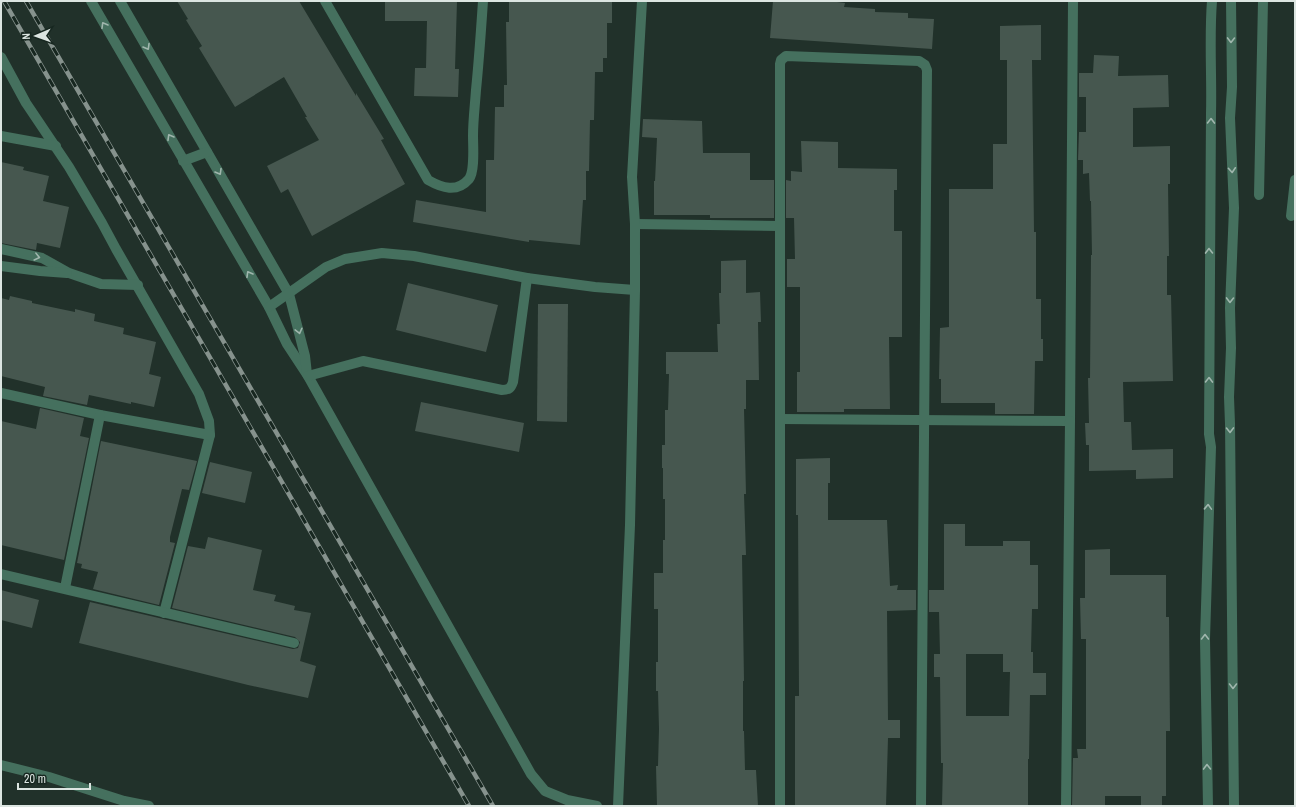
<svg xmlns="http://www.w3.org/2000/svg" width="1296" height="807" viewBox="0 0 1296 807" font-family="'Archivo Narrow',sans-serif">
<rect width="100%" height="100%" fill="#21312a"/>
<g fill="#46574f" fill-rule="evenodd">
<polygon points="177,1 299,1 356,96 356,93 384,139 381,140 405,184 312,236 288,189 281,193 267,166 319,140 305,117 307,117 284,77 235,107 199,48 202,46 186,20 188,19"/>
<polygon points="385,1 457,1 455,69 459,69 458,97 414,96 415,68 426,68 427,21 385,21"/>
<polygon points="509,1 612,2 612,23 607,23 607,58 603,58 603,72 595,72 594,120 590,120 589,171 586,171 586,200 583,200 580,245 529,240 529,242 413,222 416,200 486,212 486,160 494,160 495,107 504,107 504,85 507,85 506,22 509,22"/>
<polygon points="773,1 829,1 845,3 844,7 875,9 875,12 908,13 908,18 934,19 932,49 770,38"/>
<polygon points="1041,25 1041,60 1032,60 1034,232 1036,232 1036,299 1041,299 1041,339 1043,339 1043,361 1035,361 1034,414 995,414 995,403 941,403 941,379 939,379 940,328 949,327 949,189 993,189 993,144 1007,144 1007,60 1000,60 1000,26"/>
<polygon points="1094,55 1119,56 1118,76 1168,75 1169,107 1133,108 1133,147 1170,146 1170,184 1168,184 1169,256 1167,256 1167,295 1171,295 1173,381 1123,382 1124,422 1131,422 1132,450 1173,449 1173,478 1136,479 1136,470 1089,471 1089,445 1086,445 1085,423 1089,423 1088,378 1090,378 1091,255 1092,255 1091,201 1090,201 1089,173 1083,174 1083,160 1078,160 1079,132 1086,132 1086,97 1079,97 1079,73 1093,73"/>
<polygon points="643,119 702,121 703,153 750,153 750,180 774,180 774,218 710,218 710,215 654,215 654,181 655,181 657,138 642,137"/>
<polygon points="801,141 838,142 838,168 897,169 897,190 894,190 894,231 902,231 902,337 889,337 890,409 844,409 844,412 797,412 797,372 800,372 800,287 787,287 787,259 795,259 794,218 786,218 786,180 791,181 791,171 802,172"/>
<polygon points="1,162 24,167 23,170 49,176 43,201 69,207 60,248 37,243 36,250 1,243"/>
<polygon points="746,260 746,293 760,292 761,322 758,322 759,380 746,380 746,409 744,409 746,494 744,494 746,555 742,555 744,681 743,681 743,731 744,731 745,770 756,770 758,806 657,806 656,766 658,766 659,729 658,691 656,691 656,662 658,662 658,609 654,609 654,573 663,573 663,540 665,540 665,499 663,499 663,468 662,468 662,445 665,445 665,410 668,410 669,374 666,374 666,352 718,352 717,324 720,324 719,293 721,293 721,261"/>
<polygon points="408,283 498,305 486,352 396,330"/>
<polygon points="10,296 32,301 32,303 75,312 75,309 95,314 94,321 124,328 123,334 156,342 149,374 161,377 154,407 131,402 131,404 89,395 87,405 43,396 45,387 1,376 1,298 9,300"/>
<polygon points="538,304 568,304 567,422 537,421"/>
<polygon points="421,402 524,423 519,452 415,431"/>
<polygon points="40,408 84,418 80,436 89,438 64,560 1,545 1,421 36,429"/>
<polygon points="101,441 197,461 189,490 182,489 170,537 170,542 175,543 159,605 93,589 98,572 81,568 82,564 77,563"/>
<polygon points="830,458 830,483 828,483 828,520 887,520 890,586 898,585 897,590 916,590 916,610 887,611 888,720 900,720 900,738 888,738 886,806 795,806 795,696 799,696 798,515 796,515 796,459"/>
<polygon points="210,462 252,472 245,503 202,493"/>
<path d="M944,524H965V546H1003V541H1030V565H1038V609H1032L1031,652H1033V673H1046V695H1030L1029,759H1028V806H942L943,763H941L940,677H934V654H940L939,612H929V590H944ZM966,654H1003V672H1010L1009,716H966Z"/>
<polygon points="208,537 262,550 253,590 276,595 274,601 295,606 294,610 311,613 300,661 316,666 308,698 248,685 79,643 90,602 293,649 298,648 300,642 295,637 172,608 188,546 205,549"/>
<polygon points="1110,549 1110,575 1166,575 1166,617 1169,617 1170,731 1166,731 1166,796 1162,796 1162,806 1141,806 1141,796 1105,796 1105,806 1072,806 1073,758 1078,758 1077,749 1086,749 1086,639 1081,639 1080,598 1085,598 1085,550"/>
<polygon points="1,590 39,600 32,628 1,620"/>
</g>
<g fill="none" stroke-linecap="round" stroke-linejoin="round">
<g stroke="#45705e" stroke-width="10">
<polyline points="91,1 269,307 287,344 308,376 531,774 545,791 567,800 597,806"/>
<polyline points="120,1 289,294 305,356 307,374"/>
<path d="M325,1L428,180C442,188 457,193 469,179C475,171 473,146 473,136C473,121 475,105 476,90C479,60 481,31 483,1"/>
<polyline points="1231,1 1232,87 1230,118 1234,208 1230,308 1231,348 1229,397 1230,424 1234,806"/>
<polyline points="1,57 26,103 69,167 102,223 116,249 199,394 209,421 210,435 164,613"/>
<polyline points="1,136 56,146"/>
<polyline points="183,161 207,152"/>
<polyline points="1259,195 1263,1"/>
<polyline points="1291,216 1295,180"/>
<polyline points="635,224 780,226"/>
<polyline points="1,249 42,258 69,273 101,284 138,285"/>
<polyline points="1,266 40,271 67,273"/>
<polyline points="269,307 326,267 345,259 382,253 414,256 527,278 595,287 635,290"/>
<path d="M308,376L363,361L502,390C509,390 511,388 513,382L527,278"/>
<polyline points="1,393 100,415 210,435"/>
<polyline points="780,419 1070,421 1073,1"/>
<polyline points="1,574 294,643"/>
<polyline points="65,588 100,415"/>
<polyline points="1,765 49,777 124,801 149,806"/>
<polyline points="618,806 630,525 635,290 635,224 632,177 642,1"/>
<polyline points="780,806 780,64 781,60 786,56 919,61 925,65 927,70 921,806"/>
<polyline points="1066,806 1070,421"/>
<path d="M1208,806L1205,639L1211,447L1209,434C1210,327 1210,220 1211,113C1212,76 1209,38 1212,1"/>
</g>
<defs>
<g id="rail">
<polyline points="4,1 469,806"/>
<polyline points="26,1 493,806"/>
</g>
</defs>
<use href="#rail" stroke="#86928d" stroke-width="4.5"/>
<use href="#rail" stroke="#172720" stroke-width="3" stroke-dasharray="9" stroke-linecap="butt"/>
</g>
<defs><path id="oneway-chevron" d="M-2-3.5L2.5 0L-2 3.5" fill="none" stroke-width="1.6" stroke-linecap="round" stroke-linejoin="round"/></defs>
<g stroke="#a0b6ad">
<use href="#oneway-chevron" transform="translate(104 25) rotate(-120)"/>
<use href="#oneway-chevron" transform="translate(1231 40) rotate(91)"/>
<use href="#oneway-chevron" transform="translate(147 47) rotate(60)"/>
<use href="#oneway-chevron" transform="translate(1211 121) rotate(-89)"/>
<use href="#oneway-chevron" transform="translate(170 137) rotate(-120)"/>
<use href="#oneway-chevron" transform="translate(1232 170) rotate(86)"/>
<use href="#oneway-chevron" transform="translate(219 172) rotate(60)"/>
<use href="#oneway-chevron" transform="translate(1209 251) rotate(-91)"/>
<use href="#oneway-chevron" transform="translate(37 257) rotate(14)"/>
<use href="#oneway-chevron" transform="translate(249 274) rotate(-120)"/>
<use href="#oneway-chevron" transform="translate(1230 300) rotate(91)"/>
<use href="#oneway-chevron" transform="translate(299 331) rotate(76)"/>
<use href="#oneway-chevron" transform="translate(1209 380) rotate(-89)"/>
<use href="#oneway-chevron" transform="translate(1230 430) rotate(89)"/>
<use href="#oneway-chevron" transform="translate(1208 507) rotate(-88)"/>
<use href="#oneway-chevron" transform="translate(1205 637) rotate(-90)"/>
<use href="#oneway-chevron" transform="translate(1233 686) rotate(90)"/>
<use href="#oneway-chevron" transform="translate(1207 767) rotate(-91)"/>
</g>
<rect width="1296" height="807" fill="none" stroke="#dce5e1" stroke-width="4"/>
<g transform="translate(36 36) rotate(268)" stroke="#172720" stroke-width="3" paint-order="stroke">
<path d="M0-3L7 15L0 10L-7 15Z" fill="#dce5e1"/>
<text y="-6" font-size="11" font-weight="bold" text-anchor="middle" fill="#dce5e1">N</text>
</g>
<path d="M18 783v6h72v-6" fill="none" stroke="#dce5e1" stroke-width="2"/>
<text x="24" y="783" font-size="12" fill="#dce5e1" stroke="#172720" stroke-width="3" paint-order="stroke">20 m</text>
</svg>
